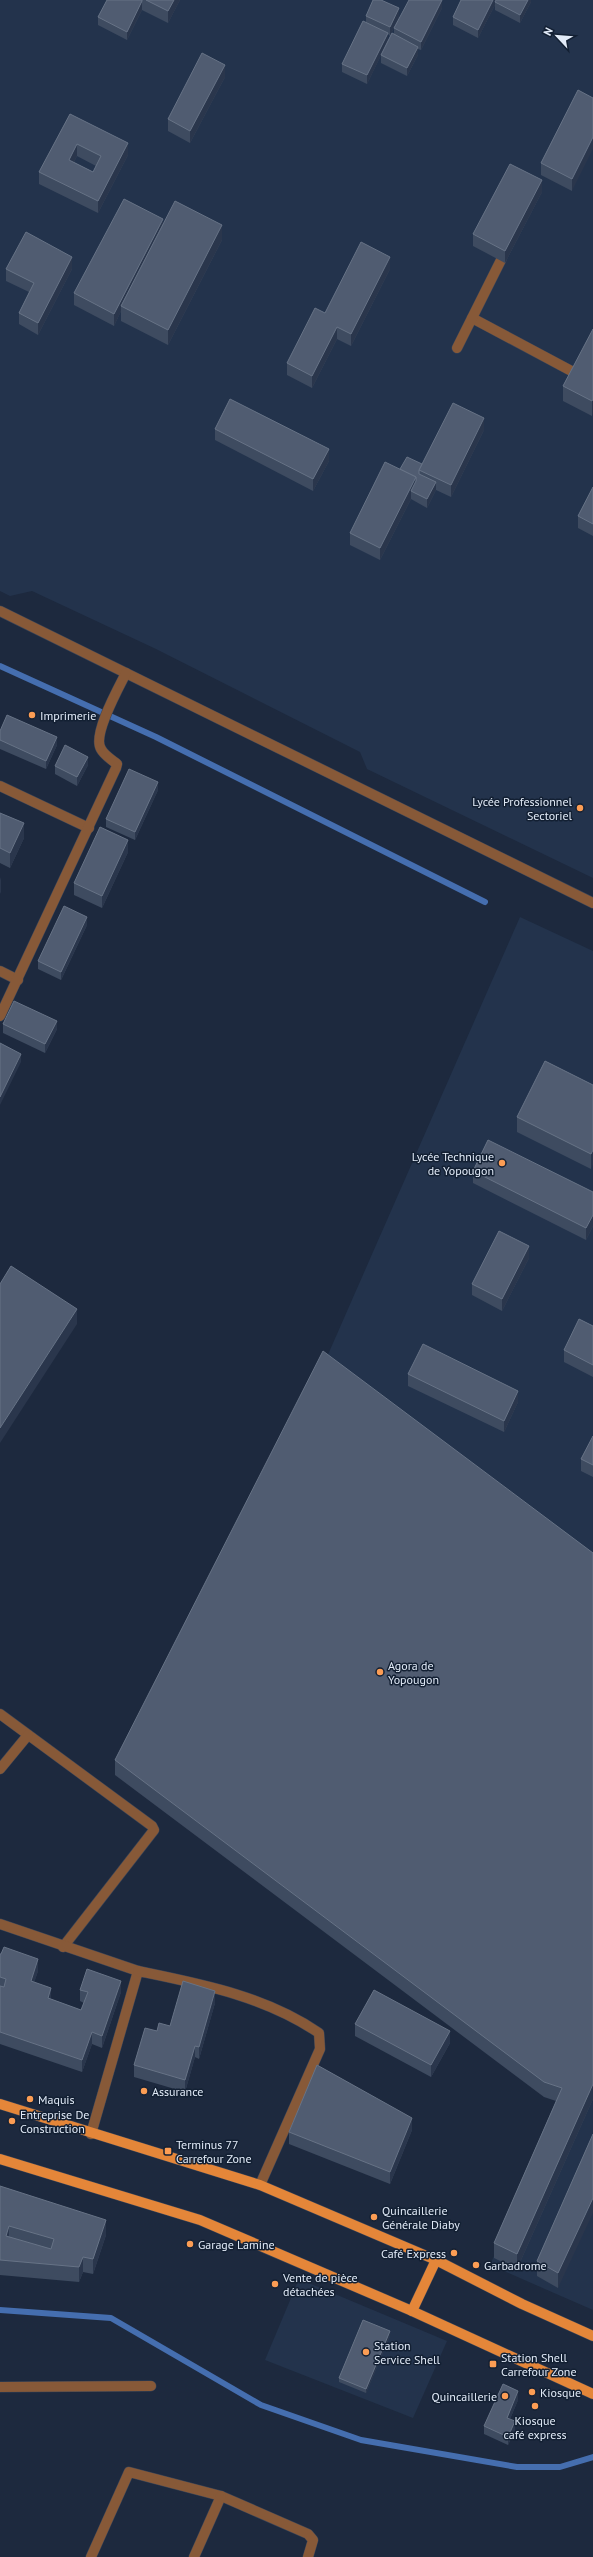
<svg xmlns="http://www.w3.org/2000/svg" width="593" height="2557" viewBox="0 0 593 2557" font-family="'PT Sans',sans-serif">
<rect width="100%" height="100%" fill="#1d293e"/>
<g fill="#23334c">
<polygon points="0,0 593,0 593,878 367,769 360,752 156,649 32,591 10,596 0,591"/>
<polygon points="520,917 593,951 593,1568 323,1366"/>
<polygon points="593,2032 593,2310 490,2265"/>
<polygon points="299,2279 447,2341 413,2418 265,2360"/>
</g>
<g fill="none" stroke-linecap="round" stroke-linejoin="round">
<g stroke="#456eaf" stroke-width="6">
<polyline points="0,666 156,737 485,902"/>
<polyline points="0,2310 111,2318 261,2405 361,2440 517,2467 560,2467 593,2457"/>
</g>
<defs>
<g id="pedestrian">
<polyline points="472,318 577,374"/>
<polyline points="457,348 501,260"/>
</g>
<g id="minor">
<polyline points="0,611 593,903"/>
<polyline points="0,786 89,828"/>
<polyline points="0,971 18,980"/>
<path d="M0,1016L116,768L117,764C112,760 104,755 101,749C92,735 119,687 126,673"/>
<polyline points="0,1714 152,1826 154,1830 63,1947"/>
<polyline points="0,1769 28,1735"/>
<polyline points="0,1924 138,1971 91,2134"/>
<path d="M138,1971C201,1984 265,1996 319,2033L320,2049L260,2185"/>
<polyline points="0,2387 151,2386"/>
<polyline points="91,2557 129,2472 221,2496 308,2534 313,2540 308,2557"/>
<polyline points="194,2557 221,2496"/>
</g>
<g id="primary">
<polyline points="0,2104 260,2185 436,2260 522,2304 593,2336"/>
<polyline points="0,2159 200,2220 412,2311 593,2394"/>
<polyline points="412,2311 436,2260"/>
</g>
</defs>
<use href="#pedestrian" stroke="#394458" stroke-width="11"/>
<use href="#minor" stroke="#394458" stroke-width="11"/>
<use href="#primary" stroke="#394458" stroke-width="11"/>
<use href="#pedestrian" stroke="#875938" stroke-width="10"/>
<use href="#minor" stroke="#875938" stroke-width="10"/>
<use href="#primary" stroke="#e48639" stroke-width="10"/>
</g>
<g fill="#3e4b60" fill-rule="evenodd">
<polygon points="107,0 180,0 168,23 142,10 127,40 98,25 98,17"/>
<polygon points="461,0 531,0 531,2 520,23 495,10 495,5 478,38 453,25 453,17"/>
<polygon points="442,8 421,50 418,49 418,55 407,76 381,63 381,55 367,84 342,72 342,64 366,22 366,16 399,17 390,36 388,34 388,41 394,34 394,28"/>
<polygon points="225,77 190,143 168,131 168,119"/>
<polygon points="578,90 572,191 541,175 541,163"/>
<path d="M70,114L128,155L98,213L39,184V172ZM77,156L96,166L93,172L74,162Z"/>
<polygon points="542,192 505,263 473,246 473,234"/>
<polygon points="163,225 222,240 168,345 121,321 121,311 114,326 74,305 74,293"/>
<polygon points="6,269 72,269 38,335 19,324 19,313 29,292 6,281"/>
<polygon points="390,269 351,346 337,339 312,388 287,375 287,363 325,313"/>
<polygon points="593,329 592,416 563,401 563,386"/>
<polygon points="215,429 329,461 313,491 215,440"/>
<polygon points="484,430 451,497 436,490 427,508 411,499 380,560 350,545 350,533 422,464"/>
<polygon points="593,487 593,536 578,528 578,516"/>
<polygon points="0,731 57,745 46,769 0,749"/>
<polygon points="88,765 77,786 55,774 55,766"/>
<polygon points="158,790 135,840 106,827 106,819"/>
<polygon points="0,813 24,838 10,868 0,863"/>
<polygon points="128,852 102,908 74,895 74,883"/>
<polygon points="87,925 61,980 38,969 38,961"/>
<polygon points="3,1024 57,1029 45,1053 3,1033"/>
<polygon points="593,1085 591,1169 517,1132 517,1117"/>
<polygon points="473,1171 593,1192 593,1226 586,1240 473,1183"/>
<polygon points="529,1258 502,1311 472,1295 472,1284"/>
<polygon points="593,1326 593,1377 564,1362 564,1350"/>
<polygon points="408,1374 518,1402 504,1432 408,1386"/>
<polygon points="593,1436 593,1477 581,1471 581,1459"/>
<polygon points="593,1553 593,2099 517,2269 494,2258 494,2243 556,2101 544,2097 115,1775 115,1760"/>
<polygon points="0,1954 38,1971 34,1982 51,1999 81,2010 84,2003 80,2001 80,1990 121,1992 102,2048 92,2044 82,2072 0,2044"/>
<polygon points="215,2003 199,2059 195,2057 185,2092 134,2077 134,2065 157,2031 170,2026"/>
<polygon points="355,2024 450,2043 431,2077 355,2036"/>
<polygon points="412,2130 390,2184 289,2144 289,2132"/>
<polygon points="593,2134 558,2288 537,2276 537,2261"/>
<polygon points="0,2186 106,2235 93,2274 83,2272 79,2282 0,2275"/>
<polygon points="390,2336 366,2393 339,2382 339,2378"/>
<polygon points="518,2400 510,2419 515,2430 508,2445 484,2434 484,2426"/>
</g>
<g fill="#2a364c">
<polygon points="174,0 180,0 168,23 168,11"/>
<polygon points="442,0 442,8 421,50 421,42"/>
<polygon points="493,0 497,0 495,2 495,5 478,38 478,30"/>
<polygon points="528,0 531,0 531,2 520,23 520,15"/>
<polygon points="142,1 142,10 127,40 127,32"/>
<polygon points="399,8 399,17 390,36 390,27"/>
<polygon points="388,33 388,41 367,84 367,75"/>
<polygon points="418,47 418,55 407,76 407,68"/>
<polygon points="225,65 225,77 190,143 190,131"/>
<polygon points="593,137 593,149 572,191 572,179"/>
<polygon points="128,143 128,155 98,213 98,201"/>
<polygon points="77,144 77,156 69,172 69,160"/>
<polygon points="542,180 542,192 505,263 505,251"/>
<polygon points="163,219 163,231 121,306 121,311 114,326 114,314"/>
<polygon points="222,225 222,240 168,345 168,330"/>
<polygon points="72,257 72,269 38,335 38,323"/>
<polygon points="390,257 390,269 351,346 351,334"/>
<polygon points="337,327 337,339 312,388 312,376"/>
<polygon points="593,399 593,414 592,416 592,401"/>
<polygon points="484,418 484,430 451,497 451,485"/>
<polygon points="329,449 329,461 313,491 313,479"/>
<polygon points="416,477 416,489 411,491 411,499 380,560 380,548"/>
<polygon points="436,482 436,490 427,508 427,499"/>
<polygon points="57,737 57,745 46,769 46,761"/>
<polygon points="88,757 88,765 77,786 77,777"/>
<polygon points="158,782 158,790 135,840 135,832"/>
<polygon points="24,823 24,838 10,868 10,853"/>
<polygon points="128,840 128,852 102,908 102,896"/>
<polygon points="1,877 1,892 0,894 0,880"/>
<polygon points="87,917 87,925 61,980 61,972"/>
<polygon points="57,1021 57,1029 45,1053 45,1044"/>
<polygon points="21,1054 21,1062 0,1105 0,1097"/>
<polygon points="593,1150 593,1165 591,1169 591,1154"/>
<polygon points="593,1215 593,1226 586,1240 586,1228"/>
<polygon points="529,1246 529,1258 502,1311 502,1299"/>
<polygon points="77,1309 77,1324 0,1443 0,1428"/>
<polygon points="518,1391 518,1402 504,1432 504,1421"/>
<polygon points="38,1959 38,1971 31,1993 31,1981"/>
<polygon points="121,1981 121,1992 102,2048 102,2036"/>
<polygon points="51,1988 51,2000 48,1998"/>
<polygon points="215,1991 215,2003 199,2059 199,2047"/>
<polygon points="450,2031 450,2043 431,2077 431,2065"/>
<polygon points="92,2032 92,2044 82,2072 82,2060"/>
<polygon points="195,2046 195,2057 185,2092 185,2080"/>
<polygon points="593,2084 593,2099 517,2269 517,2254"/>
<polygon points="412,2118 412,2130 390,2184 390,2172"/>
<polygon points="593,2198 593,2213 558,2288 558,2273"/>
<polygon points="106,2220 106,2235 93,2274 93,2259"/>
<polygon points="9,2226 9,2241 6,2236"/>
<polygon points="83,2257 83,2272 79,2282 79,2267"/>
<polygon points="390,2331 390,2336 366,2393 366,2389"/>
<polygon points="518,2391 518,2400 507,2426 507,2418"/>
<polygon points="515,2421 515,2430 508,2445 508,2437"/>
</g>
<g fill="#505c71" stroke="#677386" fill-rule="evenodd">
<polygon points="107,0 142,0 142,1 127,32 98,17"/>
<polygon points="146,0 174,0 168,11"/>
<polygon points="373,0 381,0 399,8 390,27 366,16"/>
<polygon points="409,0 442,0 421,42 394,28"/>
<polygon points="461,0 493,0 478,30 453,17"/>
<polygon points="496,0 528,0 520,15 495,2"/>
<polygon points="363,21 388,33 367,75 342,64"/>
<polygon points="392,33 418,47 407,68 381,55"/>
<polygon points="202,53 225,65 190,131 168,119"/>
<polygon points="578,90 593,98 593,137 572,179 541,163"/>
<path d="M70,114L128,143L98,201L39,172ZM77,144L101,156L93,172L69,160Z"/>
<polygon points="510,164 542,180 505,251 473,234"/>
<polygon points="124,199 163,219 114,314 74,293"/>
<polygon points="175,201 222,225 168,330 121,306"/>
<polygon points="26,232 72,257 38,323 19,313 34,283 6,269"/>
<polygon points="361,242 390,257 351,334 337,327 312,376 287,363 315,308 325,313"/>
<polygon points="593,329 593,399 592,401 563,386"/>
<polygon points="230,399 329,449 313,479 215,429"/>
<polygon points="453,403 484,418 451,485 419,470"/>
<polygon points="407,457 422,464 419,470 419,474 436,482 427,499 411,491 416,481 416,477 400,469"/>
<polygon points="385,462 416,477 380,548 350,533"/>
<polygon points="593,487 593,524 578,516"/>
<polygon points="7,715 57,737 46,761 0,740 0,731"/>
<polygon points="65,745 88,757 77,777 55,766"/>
<polygon points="129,769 158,782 135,832 106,819"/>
<polygon points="0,813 24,823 10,853 0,848"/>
<polygon points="100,827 128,840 102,896 74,883"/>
<polygon points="64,906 87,917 61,972 38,961"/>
<polygon points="14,1001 57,1021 45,1044 3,1024"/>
<polygon points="0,1043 21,1054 0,1097"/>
<polygon points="545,1061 593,1085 593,1150 591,1154 517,1117"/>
<polygon points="488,1140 593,1192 593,1215 586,1228 473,1171"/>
<polygon points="499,1231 529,1246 502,1299 472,1284"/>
<polygon points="11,1266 77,1309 0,1428 0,1284"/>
<polygon points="579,1319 593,1326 593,1365 564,1350"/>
<polygon points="423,1344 518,1391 504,1421 408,1374"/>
<polygon points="323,1351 593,1553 593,2084 517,2254 494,2243 562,2088 544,2082 115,1760"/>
<polygon points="593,1436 593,1465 581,1459"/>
<polygon points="4,1947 38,1959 31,1981 51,1988 48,1998 81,2010 88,1992 80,1990 87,1969 121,1981 102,2036 92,2032 82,2060 0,2032 0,1986 4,1987 6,1979 0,1977 0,1954 1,1954"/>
<polygon points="183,1981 215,1991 199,2047 195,2046 185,2080 134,2065 145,2028 157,2031 159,2023 170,2026"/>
<polygon points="374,1990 450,2031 431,2065 355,2024"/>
<polygon points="317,2065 412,2118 390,2172 289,2132"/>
<polygon points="593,2134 593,2198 558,2273 537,2261"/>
<path d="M0,2186L106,2220L93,2259L83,2257L79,2267L0,2260ZM9,2226L54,2239L51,2249L6,2236Z"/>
<polygon points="363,2320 390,2331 366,2389 339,2378"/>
<polygon points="503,2384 518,2391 507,2418 515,2421 508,2437 484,2426"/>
</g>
<g fill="#fc9d54" stroke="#132033" stroke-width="1.5">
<circle cx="32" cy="715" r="4"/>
<circle cx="580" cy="808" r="4"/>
<circle cx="502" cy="1163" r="4"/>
<circle cx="380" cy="1672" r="4"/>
<circle cx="144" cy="2091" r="4"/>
<circle cx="30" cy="2099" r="4"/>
<circle cx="12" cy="2121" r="4"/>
<rect x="164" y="2147" width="8" height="8" rx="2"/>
<circle cx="374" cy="2217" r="4"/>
<circle cx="190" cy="2244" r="4"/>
<circle cx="454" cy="2253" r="4"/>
<circle cx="476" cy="2265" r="4"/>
<circle cx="275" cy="2284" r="4"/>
<circle cx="366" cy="2352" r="4"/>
<rect x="489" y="2360" width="8" height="8" rx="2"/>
<circle cx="532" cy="2392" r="4"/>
<circle cx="505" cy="2396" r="4"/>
<circle cx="535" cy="2406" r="4"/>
</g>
<g text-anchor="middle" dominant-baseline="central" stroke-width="3" stroke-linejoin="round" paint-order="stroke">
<g font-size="12" fill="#e2ebf8" stroke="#132033" text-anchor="start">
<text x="40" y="715">Imprimerie</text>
<text x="572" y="801" text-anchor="end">Lycée Professionnel<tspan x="572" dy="14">Sectoriel</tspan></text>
<text x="494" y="1156" text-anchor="end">Lycée Technique<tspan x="494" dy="14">de Yopougon</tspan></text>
<text x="388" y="1665">Agora de<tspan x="388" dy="14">Yopougon</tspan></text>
<text x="152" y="2091">Assurance</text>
<text x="38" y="2099">Maquis</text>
<text x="20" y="2114">Entreprise De<tspan x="20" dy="14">Construction</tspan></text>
<text x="176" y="2144">Terminus 77<tspan x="176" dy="14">Carrefour Zone</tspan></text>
<text x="382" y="2210">Quincaillerie<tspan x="382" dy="14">Générale Diaby</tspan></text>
<text x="198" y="2244">Garage Lamine</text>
<text x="446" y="2253" text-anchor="end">Café Express</text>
<text x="484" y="2265">Garbadrome</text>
<text x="283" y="2277">Vente de pièce<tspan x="283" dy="14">détachées</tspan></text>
<text x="374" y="2345">Station<tspan x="374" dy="14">Service Shell</tspan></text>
<text x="501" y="2357">Station Shell<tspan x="501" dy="14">Carrefour Zone</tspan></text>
<text x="540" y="2392">Kiosque</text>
<text x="497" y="2396" text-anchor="end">Quincaillerie</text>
<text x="535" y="2420" text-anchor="middle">Kiosque<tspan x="535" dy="14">café express</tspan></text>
</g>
</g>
<g transform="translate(557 36) rotate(296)" stroke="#132033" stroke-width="3" paint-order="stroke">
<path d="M0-3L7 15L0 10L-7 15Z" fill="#e2ebf8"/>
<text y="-6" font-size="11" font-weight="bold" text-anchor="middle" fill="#e2ebf8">N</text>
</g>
</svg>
